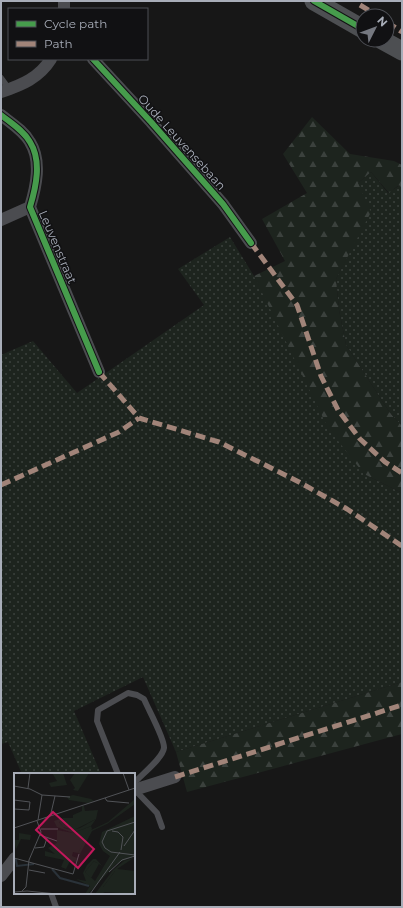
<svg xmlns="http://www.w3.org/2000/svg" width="403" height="908" viewBox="0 0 403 908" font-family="Montserrat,sans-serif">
<defs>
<pattern id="grass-dots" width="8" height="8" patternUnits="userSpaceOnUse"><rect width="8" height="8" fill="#1d241e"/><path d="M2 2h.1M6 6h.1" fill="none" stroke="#3b413d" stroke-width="1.8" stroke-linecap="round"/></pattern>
<pattern id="forest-firs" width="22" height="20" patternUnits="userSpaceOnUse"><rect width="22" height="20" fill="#1d241e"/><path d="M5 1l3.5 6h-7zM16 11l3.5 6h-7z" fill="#3b413d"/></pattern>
</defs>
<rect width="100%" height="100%" fill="#171717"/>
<g fill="url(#grass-dots)">
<polygon points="371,172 388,193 400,185 402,188 402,426 390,413 346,345 339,310 336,279 350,251 358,183"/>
<polygon points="230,237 254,276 364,474 402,493 402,682 176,752 143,677 74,711 101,774 22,774 8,742 1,744 1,355 33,341 77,393 204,305 178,269"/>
</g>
<g fill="url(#forest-firs)">
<polygon points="312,117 350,154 394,161 402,165 402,188 399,185 389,193 371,172 358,183 371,212 336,279 339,310 346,345 390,413 402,426 402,493 364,474 328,428 254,276 285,261 262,219 307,193 283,154"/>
<polygon points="402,682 402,734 187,792 176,752"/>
</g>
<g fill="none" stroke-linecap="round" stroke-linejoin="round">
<g stroke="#4b4c50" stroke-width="6">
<polyline points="1,78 9,89"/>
<path d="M118,774L97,721L98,710L128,693L137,695L144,699C148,709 165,739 164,748C163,758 141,775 134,783"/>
<polyline points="135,790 157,813 162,827"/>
<polyline points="51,893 56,907"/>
</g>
<g stroke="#4b4c50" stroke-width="12">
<polyline points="64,1 64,9"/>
<polyline points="93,59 151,122 223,204 251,243"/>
<path d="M1,92C22,85 39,78 51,59"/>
<path d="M1,115C11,123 24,131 30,142C42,161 36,187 30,207L99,372"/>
<polyline points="1,220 30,207"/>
<polyline points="134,790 175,777"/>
<polyline points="1,876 15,858"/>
</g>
<g stroke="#4d4f52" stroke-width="19">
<polyline points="314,1 363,29"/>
<polyline points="382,40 402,51"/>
</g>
<g stroke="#a18479" stroke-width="5" stroke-dasharray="10 5" stroke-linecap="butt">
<polyline points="360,5 378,16"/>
<polyline points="387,22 402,32"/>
<polyline points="251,243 297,305 321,376 338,410 360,439 385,462 402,473"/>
<polyline points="99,372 139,418 219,442 299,482 347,509 402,546"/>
<polyline points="1,485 119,432 139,418"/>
<polyline points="175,777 402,705"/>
</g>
<defs>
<g id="cycleway">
<polyline points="314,1 363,29"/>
<polyline points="93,59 151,122 223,204 251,243"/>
<path d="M1,115C11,123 24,131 30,142C42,161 36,187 30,207L99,372"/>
</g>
</defs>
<use href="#cycleway" stroke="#111113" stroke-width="8"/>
<use href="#cycleway" stroke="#469c4c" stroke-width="6"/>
</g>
<g text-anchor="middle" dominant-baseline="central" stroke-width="3" stroke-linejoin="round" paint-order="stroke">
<g font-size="12" fill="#a8adb8" stroke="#111113">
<text transform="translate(182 142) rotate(48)">Oude Leuvensebaan</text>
<text transform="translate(58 247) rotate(67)">Leuvenstraat</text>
</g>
</g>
<g transform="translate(14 773)">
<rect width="121" height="121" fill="#171717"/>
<path d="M38,0H49L53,12L37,14L35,10L43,8ZM61,0H75L64,18L59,17L61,15L56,7ZM68,33H70L71,38L84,37L82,46L60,57L49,54L45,48L49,45H59V42L68,38ZM77,53L78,56L64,80L59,79L58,83L63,85L62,89L56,88L52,96L47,94L50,87L31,83V78L41,81L34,75L43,70V57L59,60ZM5,60L17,62L16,67L7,66L2,76L0,67H5ZM80,88L85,91L77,105L71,99ZM101,98H121V121L89,119V114Z" fill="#1d241e"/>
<path d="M59,22L77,26L80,28L74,30L55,27L53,24ZM121,26V31L93,51L78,58L66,81L64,80L75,58L94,49ZM121,43V83L102,91L74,121H71L76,113L62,106L72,108L69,100L73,92L79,86H82L88,93L80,88L71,99L81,108L96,83L89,78L85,71L88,59ZM49,45L45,49L50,55L57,57L66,55L82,46L77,53L59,60L43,54L40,48ZM121,84L103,96L121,98H101L89,114V119L93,121H81L99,97L110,88Z" fill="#1d241e"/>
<path fill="none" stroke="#2a3239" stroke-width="2" d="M0,86L2,87L3,93L20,91M38,96L46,105L75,113"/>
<path fill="none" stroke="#515357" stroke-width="1" d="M109,0L115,17M0,13L16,16L28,22L56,24M14,15L16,0M91,25L93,28L115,30M0,27L16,29L15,37L0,36M37,40L41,23M24,47L28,22M121,49L93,58L88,69L91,75L97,79L121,82M0,55L121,15M27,56H44M98,58L104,59L109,64L107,77M26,62L43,68M110,73L121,57M21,75L30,74L33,65M0,85L59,101L65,81M15,97L31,100M95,99L108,87L121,83M8,118L12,114L15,87L27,59L23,48M0,119L13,118L43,121M76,121L106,79"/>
<path fill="#c2185b" fill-opacity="0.15" stroke="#c2185b" stroke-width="2" d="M39,39L80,76L64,95L22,57Z"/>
<rect width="121" height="121" fill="none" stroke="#a8adb8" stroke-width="2"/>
</g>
<rect width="403" height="908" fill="none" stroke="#a8adb8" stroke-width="4"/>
<rect x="8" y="8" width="140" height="52" fill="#111113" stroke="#4d4f55"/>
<rect x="16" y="21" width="20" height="6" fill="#469c4c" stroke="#4d4f55"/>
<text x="44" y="28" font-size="12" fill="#a8adb8">Cycle path</text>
<rect x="16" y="41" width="20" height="6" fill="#a18479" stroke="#4d4f55"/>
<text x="44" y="48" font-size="12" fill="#a8adb8">Path</text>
<g transform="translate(375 28) rotate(48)"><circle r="19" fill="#111113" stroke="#4d4f55"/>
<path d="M0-3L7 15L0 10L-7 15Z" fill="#757880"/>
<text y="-6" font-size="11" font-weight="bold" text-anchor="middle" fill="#a8adb8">N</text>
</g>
</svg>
